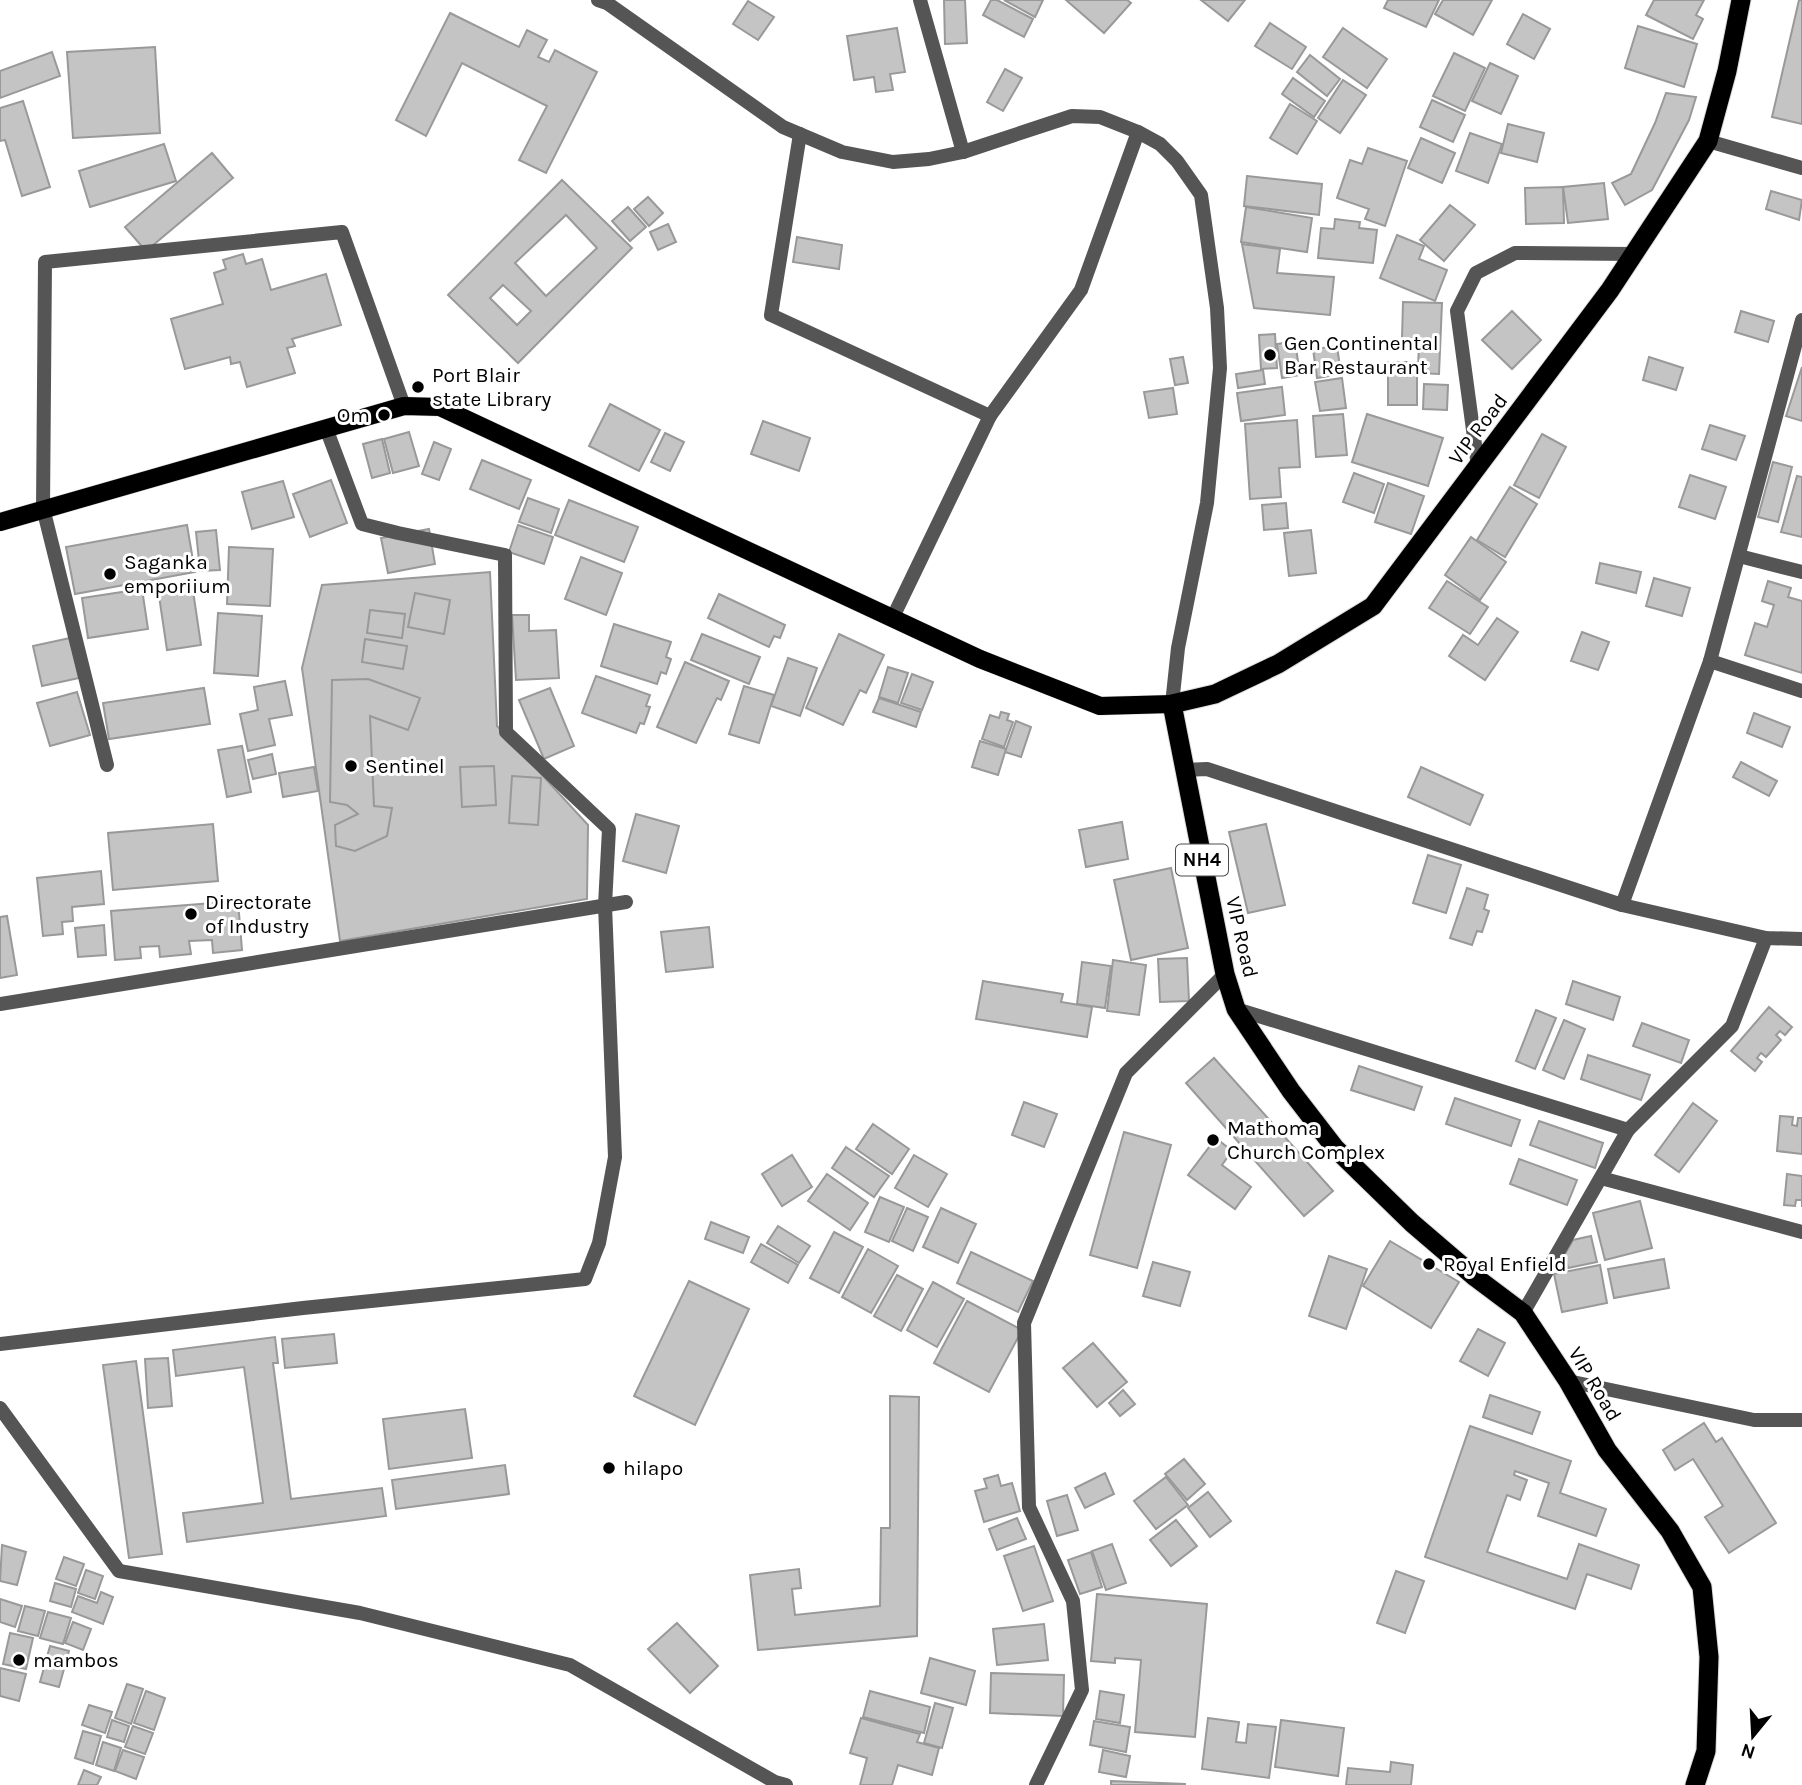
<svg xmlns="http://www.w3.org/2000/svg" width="1802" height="1785" viewBox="0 0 1802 1785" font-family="Karla,sans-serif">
<rect width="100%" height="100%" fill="#fff"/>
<g fill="#c4c4c4" stroke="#999" stroke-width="2" fill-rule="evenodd">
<polygon points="944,0 965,0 967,43 945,44"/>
<polygon points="991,0 997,0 1033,19 1024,37 983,15"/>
<polygon points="1004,0 1043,0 1035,17"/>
<polygon points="1066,0 1127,0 1131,3 1104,33"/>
<polygon points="1201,0 1245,0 1228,21"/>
<polygon points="1388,0 1439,0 1426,27 1384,8"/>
<polygon points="1443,0 1492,0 1473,35 1435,14"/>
<polygon points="1654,0 1704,0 1696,15 1703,19 1693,39 1646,15"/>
<polygon points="1799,0 1802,0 1802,124 1772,117"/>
<polygon points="748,1 774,17 758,40 733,24"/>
<polygon points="450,13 519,47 527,30 547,40 538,57 549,62 555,50 597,72 546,173 519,160 547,106 462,63 426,136 396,120"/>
<polygon points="1523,14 1550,29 1534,59 1507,44"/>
<polygon points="1270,23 1306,47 1292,69 1255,46"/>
<polygon points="1638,26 1697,44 1684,87 1625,68"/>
<polygon points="897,28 905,72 890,74 893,90 876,92 874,77 854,80 847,36"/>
<polygon points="1343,28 1387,59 1367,88 1323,57"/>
<polygon points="155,47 160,133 73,138 67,52"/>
<polygon points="52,52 60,76 0,98 0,71"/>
<polygon points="1454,53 1485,68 1465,111 1433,96"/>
<polygon points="1310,55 1340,79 1327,96 1297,72"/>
<polygon points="1490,63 1518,76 1501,114 1472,101"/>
<polygon points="1005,69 1022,78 1003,111 987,102"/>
<polygon points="1293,78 1325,101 1314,117 1282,94"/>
<polygon points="1343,80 1366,95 1340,133 1318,118"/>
<polygon points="1666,93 1696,97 1689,120 1652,190 1625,205 1612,183 1631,174 1655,123"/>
<polygon points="1432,100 1465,115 1453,142 1420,127"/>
<polygon points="23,101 50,187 22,196 5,140 0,141 0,108"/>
<polygon points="1290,104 1317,121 1297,154 1270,138"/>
<polygon points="1508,124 1544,133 1537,162 1501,153"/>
<polygon points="1470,133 1502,144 1488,183 1456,171"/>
<polygon points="1421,138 1455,153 1442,183 1408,168"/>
<polygon points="164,144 176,181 90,207 79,171"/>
<polygon points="1368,148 1407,161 1385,226 1365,219 1369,209 1337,198 1350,160 1362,164"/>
<polygon points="212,153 233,178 146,251 125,227"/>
<polygon points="1247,176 1322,184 1319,215 1244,206"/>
<path d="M562,180L632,248L518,363L448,295ZM566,215L597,248L546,296L515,263ZM503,285L531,311L517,325L490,298Z"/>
<polygon points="1604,183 1608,219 1568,223 1563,187"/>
<polygon points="1563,187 1564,223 1526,224 1525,188"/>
<polygon points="1771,191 1802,200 1799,220 1766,209"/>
<polygon points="648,197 663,213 649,226 634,209"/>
<polygon points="1450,205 1475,225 1444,261 1420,240"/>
<polygon points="628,207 646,227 630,241 612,221"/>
<polygon points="1246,207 1312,218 1307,252 1241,242"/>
<polygon points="1335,219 1360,222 1359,228 1377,230 1373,263 1318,258 1321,228 1334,229"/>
<polygon points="668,224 676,242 658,250 650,232"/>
<polygon points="1397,235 1424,246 1419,259 1447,270 1435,301 1380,278"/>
<polygon points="797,237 842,245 839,269 793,262"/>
<polygon points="1242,244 1280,249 1277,273 1334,277 1330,315 1254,308"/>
<polygon points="243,254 246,264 262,259 271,290 326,274 341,325 292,339 295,346 287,348 295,373 247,387 240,362 231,364 230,357 185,369 171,319 223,304 214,273 226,269 223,260"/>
<polygon points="1403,302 1442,303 1439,374 1418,373 1419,339 1402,338"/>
<polygon points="1512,311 1541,340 1512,369 1482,340"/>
<polygon points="1741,311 1774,321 1768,342 1735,332"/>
<polygon points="1275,334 1277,368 1261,369 1259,335"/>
<polygon points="1295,341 1300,375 1282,378 1277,344"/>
<polygon points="1337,346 1341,374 1317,378 1313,349"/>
<polygon points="1183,357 1188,383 1175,385 1170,359"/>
<polygon points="1649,357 1683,368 1676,390 1643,380"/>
<rect x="1388" y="362" width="29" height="43"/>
<polygon points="1802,367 1802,421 1786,416"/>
<polygon points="1263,370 1265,384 1238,388 1236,374"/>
<polygon points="1342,378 1346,408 1320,411 1315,382"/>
<polygon points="1424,384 1448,385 1447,410 1423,409"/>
<polygon points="1282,387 1285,415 1241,421 1237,393"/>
<polygon points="1173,388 1177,414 1149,418 1144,392"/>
<polygon points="610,404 660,430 639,471 589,446"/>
<polygon points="1343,414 1347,455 1316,457 1313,416"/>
<polygon points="1367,414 1443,438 1428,486 1352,462"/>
<polygon points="1297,420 1300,467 1279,468 1281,497 1250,499 1245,424"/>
<polygon points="763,421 810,438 799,471 751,454"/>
<polygon points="1710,425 1745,436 1736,460 1702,449"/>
<polygon points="409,432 419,466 393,473 384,439"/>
<polygon points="665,433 684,442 670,471 651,462"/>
<polygon points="1542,434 1566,447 1539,498 1514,485"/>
<polygon points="382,439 390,473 372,478 363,444"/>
<polygon points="434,442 451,449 439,480 422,474"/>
<polygon points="482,460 531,480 519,509 470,489"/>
<polygon points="1773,462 1792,467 1778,522 1758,517"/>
<polygon points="1354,473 1384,484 1374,513 1343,502"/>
<polygon points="1690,475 1726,487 1715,519 1679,507"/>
<polygon points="1797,476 1802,477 1802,537 1781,532"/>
<polygon points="331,480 347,523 310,537 293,494"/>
<polygon points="283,481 294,517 252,529 242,492"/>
<polygon points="1388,483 1424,496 1411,534 1375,522"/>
<polygon points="1510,487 1537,504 1505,557 1477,540"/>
<polygon points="528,498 559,509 551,533 519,522"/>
<polygon points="569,500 638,527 624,562 555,535"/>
<polygon points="1286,503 1288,528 1264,530 1262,505"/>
<polygon points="187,525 195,572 75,594 66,547"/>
<polygon points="518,525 553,537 544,564 509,552"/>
<polygon points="429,529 435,564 388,573 381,538"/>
<polygon points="216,530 220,570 200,571 196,532"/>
<polygon points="1311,530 1316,573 1289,576 1284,533"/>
<polygon points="1471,537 1506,562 1480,600 1445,575"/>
<polygon points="229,547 273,549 270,606 227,604"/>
<polygon points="581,557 622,573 606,615 565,599"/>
<polygon points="1600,563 1641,572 1636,593 1596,583"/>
<polygon points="490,572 497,726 588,825 587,899 340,941 302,668 322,585"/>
<polygon points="1654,578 1690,588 1682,616 1646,606"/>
<polygon points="1447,581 1488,607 1470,634 1429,608"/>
<polygon points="1768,581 1791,588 1788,597 1802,601 1802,673 1745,655 1755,623 1767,627 1774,605 1762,601"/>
<polygon points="192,584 201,645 167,650 158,589"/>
<polygon points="142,589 148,629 88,638 82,598"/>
<polygon points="415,593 450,600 444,634 408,627"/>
<polygon points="719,594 785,625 780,638 774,636 769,647 708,618"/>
<polygon points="370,610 405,614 402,638 367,633"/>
<polygon points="218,613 262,616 258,676 214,673"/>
<polygon points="512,615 529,615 529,631 556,630 559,678 516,680"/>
<polygon points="1497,618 1518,632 1485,680 1449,656 1463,635 1478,645"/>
<polygon points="614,624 671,642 666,657 671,659 666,674 661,672 657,684 601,666"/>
<polygon points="1582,632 1609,642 1598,670 1571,661"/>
<polygon points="702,634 760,657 749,684 691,660"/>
<polygon points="839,634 884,655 866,693 860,690 843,725 806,708"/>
<polygon points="70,638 79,678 42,686 33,646"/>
<polygon points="365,639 407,646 403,669 362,662"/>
<polygon points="788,658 817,668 800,716 771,706"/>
<polygon points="685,662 729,681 721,700 717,698 696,743 657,727"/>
<polygon points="888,667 908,673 898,703 879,697"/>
<polygon points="912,674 933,682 922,710 901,703"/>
<polygon points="596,676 650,695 646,706 650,707 644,724 640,723 636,733 582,713"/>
<polygon points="368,679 420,698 408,730 370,716 374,806 392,808 387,836 355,851 336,846 335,825 358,814 347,805 330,802 332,680"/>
<polygon points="285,681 292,715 269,719 275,745 248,751 240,714 258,710 254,687"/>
<polygon points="744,686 774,695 759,743 729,734"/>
<polygon points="204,688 210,724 109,739 103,703"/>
<polygon points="550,688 574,746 544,759 519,700"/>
<polygon points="77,692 90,735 50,746 37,703"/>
<polygon points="879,698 921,712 916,727 873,712"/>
<polygon points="1001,712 1009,714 1007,720 1013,722 1004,747 982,739 990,715 999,718"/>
<polygon points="1754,713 1790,727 1782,747 1747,733"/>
<polygon points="1016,721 1031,727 1021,757 1005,752"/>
<polygon points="980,741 1006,749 998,775 972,767"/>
<polygon points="242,746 251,792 227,797 218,750"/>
<polygon points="272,754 276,774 253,779 248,760"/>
<polygon points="1741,762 1777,781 1769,796 1733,777"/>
<polygon points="494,766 496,805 462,807 460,767"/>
<polygon points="314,767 318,791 283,797 279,773"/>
<polygon points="1421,767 1483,795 1470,825 1408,797"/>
<polygon points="512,776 541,778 538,825 509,823"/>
<polygon points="636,814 679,826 666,873 623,861"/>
<polygon points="1122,822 1128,859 1086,867 1079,830"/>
<polygon points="213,824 218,881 113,890 108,833"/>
<polygon points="1266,824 1285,905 1248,913 1229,832"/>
<polygon points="1428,855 1461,865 1446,913 1413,903"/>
<polygon points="1171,868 1188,948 1131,960 1114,880"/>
<polygon points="101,871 104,904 72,907 73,921 62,922 63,934 43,936 37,878"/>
<polygon points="1467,888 1488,895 1484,909 1489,911 1482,932 1477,931 1472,945 1450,938"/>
<polygon points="238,901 242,950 213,953 212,940 189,941 191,954 160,957 159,946 140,947 141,958 115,960 111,911"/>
<polygon points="7,916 17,975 0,978 0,917"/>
<polygon points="104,925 106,955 78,957 75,928"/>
<polygon points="709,927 713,967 666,972 661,932"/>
<polygon points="1187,958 1189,1001 1160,1002 1158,959"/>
<polygon points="1113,960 1146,965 1139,1015 1107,1011"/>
<polygon points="1082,962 1111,966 1105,1008 1077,1004"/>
<polygon points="983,981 1063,994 1061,1002 1092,1007 1087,1037 976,1019"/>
<polygon points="1573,981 1620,997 1613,1020 1566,1004"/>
<polygon points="1769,1007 1792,1027 1785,1035 1780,1031 1776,1035 1781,1040 1766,1057 1761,1053 1757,1058 1762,1062 1755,1071 1731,1051"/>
<polygon points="1536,1010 1556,1018 1535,1069 1516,1061"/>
<polygon points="1564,1020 1585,1029 1564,1079 1543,1070"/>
<polygon points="1642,1023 1689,1040 1681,1063 1633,1046"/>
<polygon points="1588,1055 1650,1075 1641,1100 1581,1079"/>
<polygon points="1214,1058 1333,1191 1304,1216 1186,1083"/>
<polygon points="1359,1066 1422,1087 1414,1110 1351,1090"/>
<polygon points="1455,1098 1520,1120 1511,1146 1446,1124"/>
<polygon points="1024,1102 1057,1114 1044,1147 1012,1135"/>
<polygon points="1693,1103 1717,1121 1679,1172 1655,1155"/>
<polygon points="1780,1116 1793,1117 1792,1125 1797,1126 1798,1118 1802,1118 1802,1154 1777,1151"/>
<polygon points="1539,1121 1603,1143 1595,1168 1530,1145"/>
<polygon points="873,1124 909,1149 892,1174 856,1149"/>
<polygon points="1124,1132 1171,1145 1137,1268 1090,1255"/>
<polygon points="1216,1138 1232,1151 1222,1165 1251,1187 1235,1209 1188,1175"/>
<polygon points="846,1147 889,1176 874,1197 832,1168"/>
<polygon points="792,1155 812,1187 782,1206 762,1174"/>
<polygon points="914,1155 947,1174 928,1207 895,1188"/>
<polygon points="1519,1159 1577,1180 1567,1205 1510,1184"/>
<polygon points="827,1174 868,1203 850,1230 808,1201"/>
<polygon points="1787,1174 1802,1176 1802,1207 1802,1200 1796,1200 1795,1206 1784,1205"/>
<polygon points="880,1197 904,1207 889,1242 865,1232"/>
<polygon points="1640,1201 1652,1248 1605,1260 1593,1213"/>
<polygon points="907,1208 928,1217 913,1251 892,1241"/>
<polygon points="941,1208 976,1224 958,1263 923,1247"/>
<polygon points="711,1222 749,1237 743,1253 705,1239"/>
<polygon points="778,1226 810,1246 799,1263 767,1243"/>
<polygon points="834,1232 863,1247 839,1293 810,1278"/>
<polygon points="1591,1236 1597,1262 1568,1268 1565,1254 1573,1240"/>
<polygon points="1390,1241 1459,1282 1431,1328 1363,1286"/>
<polygon points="761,1244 798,1265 788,1283 751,1262"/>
<polygon points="868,1249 898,1266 871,1313 842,1297"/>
<polygon points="971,1252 1033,1281 1018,1312 957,1283"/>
<polygon points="1329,1256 1367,1269 1346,1329 1309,1316"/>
<polygon points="1664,1259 1669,1288 1614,1298 1608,1269"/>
<polygon points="1153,1262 1190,1272 1180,1306 1143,1296"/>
<polygon points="1600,1265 1607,1303 1562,1312 1554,1274"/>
<polygon points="897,1275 923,1289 901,1331 874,1316"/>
<polygon points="689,1281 749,1309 695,1425 634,1396"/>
<polygon points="933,1282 964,1299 937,1347 907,1330"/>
<polygon points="967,1301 1022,1330 989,1392 934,1363"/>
<polygon points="1478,1329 1505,1343 1488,1376 1460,1361"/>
<polygon points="334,1334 337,1363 285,1368 282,1339"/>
<polygon points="275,1337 278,1363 273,1363 291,1499 382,1488 386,1516 187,1542 183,1513 263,1503 244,1367 176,1376 173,1350"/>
<polygon points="1093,1343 1127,1382 1097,1407 1063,1368"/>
<polygon points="168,1358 172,1406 148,1408 145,1359"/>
<polygon points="136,1361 162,1554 129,1558 103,1365"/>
<polygon points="1123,1390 1135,1404 1120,1416 1109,1403"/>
<polygon points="1490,1395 1540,1412 1532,1434 1483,1417"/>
<polygon points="890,1396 919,1397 917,1636 758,1650 750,1575 799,1569 801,1588 792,1589 795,1615 880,1606 881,1528 890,1528"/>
<polygon points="465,1409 472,1458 389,1469 383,1419"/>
<polygon points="1704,1423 1716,1442 1722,1438 1776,1523 1729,1553 1705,1517 1723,1506 1693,1459 1675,1470 1663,1450"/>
<polygon points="1470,1426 1571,1461 1560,1493 1606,1509 1596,1536 1538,1516 1549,1483 1515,1471 1514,1475 1527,1480 1520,1500 1507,1495 1487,1552 1567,1579 1579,1544 1639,1565 1631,1589 1587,1574 1575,1609 1425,1557"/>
<polygon points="1184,1459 1205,1484 1187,1500 1165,1474"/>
<polygon points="505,1465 509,1494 396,1509 392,1480"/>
<polygon points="1105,1473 1114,1494 1085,1508 1075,1488"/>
<polygon points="998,1475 1001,1486 1012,1483 1020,1511 984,1522 975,1491 987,1488 984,1479"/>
<polygon points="1166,1477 1188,1505 1156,1529 1134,1501"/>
<polygon points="1208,1492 1231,1521 1210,1537 1188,1508"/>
<polygon points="1067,1495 1078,1530 1057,1536 1047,1501"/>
<polygon points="1017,1518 1026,1539 997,1550 989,1529"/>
<polygon points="1176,1520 1197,1546 1171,1566 1150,1540"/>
<polygon points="1112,1544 1126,1583 1106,1590 1092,1551"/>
<polygon points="2,1545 26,1552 17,1585 0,1581"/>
<polygon points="1034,1546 1053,1601 1023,1611 1004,1556"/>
<polygon points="1091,1552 1102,1587 1080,1594 1068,1560"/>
<polygon points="64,1557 84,1564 76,1586 56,1579"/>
<polygon points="86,1570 103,1576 95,1599 78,1593"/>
<polygon points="1396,1571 1424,1581 1405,1633 1377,1623"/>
<polygon points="55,1583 76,1589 71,1607 50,1601"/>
<polygon points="101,1592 113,1597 103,1624 72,1612 78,1596 97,1603"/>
<polygon points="1097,1594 1207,1604 1195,1737 1135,1732 1141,1660 1115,1658 1115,1663 1091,1661"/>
<polygon points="0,1599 22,1606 15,1627 0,1622"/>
<polygon points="25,1606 45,1611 38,1636 18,1631"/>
<polygon points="48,1612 71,1618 63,1644 40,1638"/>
<polygon points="73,1622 91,1629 83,1650 65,1643"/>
<polygon points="677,1623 718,1666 690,1693 648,1649"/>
<polygon points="1044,1624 1048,1660 997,1665 993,1629"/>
<polygon points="10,1633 33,1638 26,1669 3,1664"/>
<polygon points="50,1646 69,1651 59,1687 40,1682"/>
<polygon points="930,1658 975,1671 966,1705 921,1693"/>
<polygon points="0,1668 26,1674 19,1701 0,1696"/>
<polygon points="991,1673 1064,1675 1063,1716 990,1713"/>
<polygon points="127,1684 143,1689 131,1724 115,1718"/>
<polygon points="146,1691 165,1698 154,1730 134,1723"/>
<polygon points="870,1691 930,1707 924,1733 863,1717"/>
<polygon points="1100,1691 1124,1695 1120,1723 1096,1719"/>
<polygon points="935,1703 953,1708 942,1748 924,1743"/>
<polygon points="89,1705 112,1712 105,1733 82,1725"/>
<polygon points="861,1718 920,1734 917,1742 939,1748 932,1775 898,1765 892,1785 860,1785 867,1758 850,1753"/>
<polygon points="1208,1718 1239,1722 1236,1742 1246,1743 1248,1724 1276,1727 1269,1778 1202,1769"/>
<polygon points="112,1720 129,1726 124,1742 107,1737"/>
<polygon points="1281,1720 1344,1728 1338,1776 1275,1767"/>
<polygon points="1094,1721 1130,1727 1126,1752 1090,1745"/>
<polygon points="133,1726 153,1733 145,1754 125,1747"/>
<polygon points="83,1731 101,1736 93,1764 75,1758"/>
<polygon points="103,1742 121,1748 114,1771 96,1765"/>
<polygon points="123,1750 144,1757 136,1779 115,1771"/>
<polygon points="1103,1750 1130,1756 1126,1777 1099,1772"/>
<polygon points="1391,1762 1413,1765 1411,1785 1346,1785 1348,1768 1390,1772"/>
<polygon points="84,1770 101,1777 97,1785 78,1785"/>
<polygon points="1111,1781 1185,1784 1185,1785 1111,1785"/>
</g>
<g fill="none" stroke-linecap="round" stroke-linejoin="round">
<defs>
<polyline id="primary" points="0,522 404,406 440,407 980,659 1100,706 1172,704"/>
<polyline id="trunk" points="1695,1785 1706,1751 1709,1657 1702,1587 1670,1531 1607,1450 1568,1381 1523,1313 1475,1277 1412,1223 1335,1148 1291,1091 1236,1009 1225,974 1172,704 1215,694 1278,664 1373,606 1610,290 1708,141 1727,71 1741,0"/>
</defs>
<use href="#primary" stroke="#dbdbdb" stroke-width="19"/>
<use href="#trunk" stroke="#dbdbdb" stroke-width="21"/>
<g stroke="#555" stroke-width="14">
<polyline points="598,0 607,3 783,127 842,152 893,162 929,159 963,152 1072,116 1100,117 1138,132 1160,144 1177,161 1201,195 1217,308 1220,368 1207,503 1178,648 1172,704"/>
<polyline points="920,0 963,152"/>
<polyline points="800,134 771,315 990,416"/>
<polyline points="1478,467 1457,311 1476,273 1515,253 1633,254"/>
<polyline points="1739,556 1802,572"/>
<polyline points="893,617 990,416 1081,290 1138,132"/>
<polyline points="1710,661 1802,691"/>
<polyline points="107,765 43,508 45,262 342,232 404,406"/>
<polyline points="1184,770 1207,769 1622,905 1766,938 1802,939"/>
<polyline points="1622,905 1710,661 1802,320"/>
<polyline points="0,1004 626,902"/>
<polyline points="1236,1009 1628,1130 1732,1026 1766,938"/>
<polyline points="1601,1178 1802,1232"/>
<polyline points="1523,1313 1628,1130"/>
<polyline points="0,1344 303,1308 585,1279 599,1243 615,1157 605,905 609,829 506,732 505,555 398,533 362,524 326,428"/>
<polyline points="1568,1381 1754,1420 1802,1420"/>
<polyline points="0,1408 119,1571 360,1613 570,1665 775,1782 786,1785"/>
<polyline points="1036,1785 1082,1690 1073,1601 1029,1507 1024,1323 1126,1073 1225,974"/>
</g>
<polyline stroke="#555" stroke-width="14" points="1708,141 1802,168"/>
<use href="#primary" stroke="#000" stroke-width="18"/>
<use href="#trunk" stroke="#000" stroke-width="19"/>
</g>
<g fill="#000" stroke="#fff" stroke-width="2.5">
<circle cx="1270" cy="355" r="7"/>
<circle cx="418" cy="387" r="7"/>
<circle cx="384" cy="415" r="7"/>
<circle cx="110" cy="574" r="7"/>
<circle cx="351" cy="766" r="7"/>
<circle cx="191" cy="914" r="7"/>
<circle cx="1213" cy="1140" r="7"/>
<circle cx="1429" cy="1264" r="7"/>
<circle cx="609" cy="1468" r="7"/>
<circle cx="19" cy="1660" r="7"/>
</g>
<g text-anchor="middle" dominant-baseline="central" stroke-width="6" stroke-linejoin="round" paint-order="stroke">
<rect fill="#fff" stroke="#4c4c4c" stroke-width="2" x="1176" y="844.5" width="52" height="31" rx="5"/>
<g font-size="19" font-weight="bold" fill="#000">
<text x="1202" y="860">NH4</text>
</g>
<g font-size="21" fill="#000" stroke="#fff" text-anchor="start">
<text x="1284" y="343">Gen Continental<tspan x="1284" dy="24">Bar Restaurant</tspan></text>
<text x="432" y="375">Port Blair<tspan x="432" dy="24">state Library</tspan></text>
<text x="370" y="415" text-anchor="end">Om</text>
<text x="124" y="562">Saganka<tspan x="124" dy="24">emporiium</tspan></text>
<text x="365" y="766">Sentinel</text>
<text x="205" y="902">Directorate<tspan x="205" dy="24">of Industry</tspan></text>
<text x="1227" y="1128">Mathoma<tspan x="1227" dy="24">Church Complex</tspan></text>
<text x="1443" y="1264">Royal Enfield</text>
<text x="623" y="1468">hilapo</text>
<text x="33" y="1660">mambos</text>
</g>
<g font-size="21" fill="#000" stroke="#fff">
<text transform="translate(1478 429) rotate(-53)">VIP Road</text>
<text transform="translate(1242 937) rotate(77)">VIP Road</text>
<text transform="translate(1595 1384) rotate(59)">VIP Road</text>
</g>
</g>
<g transform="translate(1753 1736) rotate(198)" stroke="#ffffff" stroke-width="5" paint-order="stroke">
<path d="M0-5L12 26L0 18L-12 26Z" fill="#000000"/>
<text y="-10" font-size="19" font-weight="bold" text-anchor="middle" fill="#000000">N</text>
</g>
</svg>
